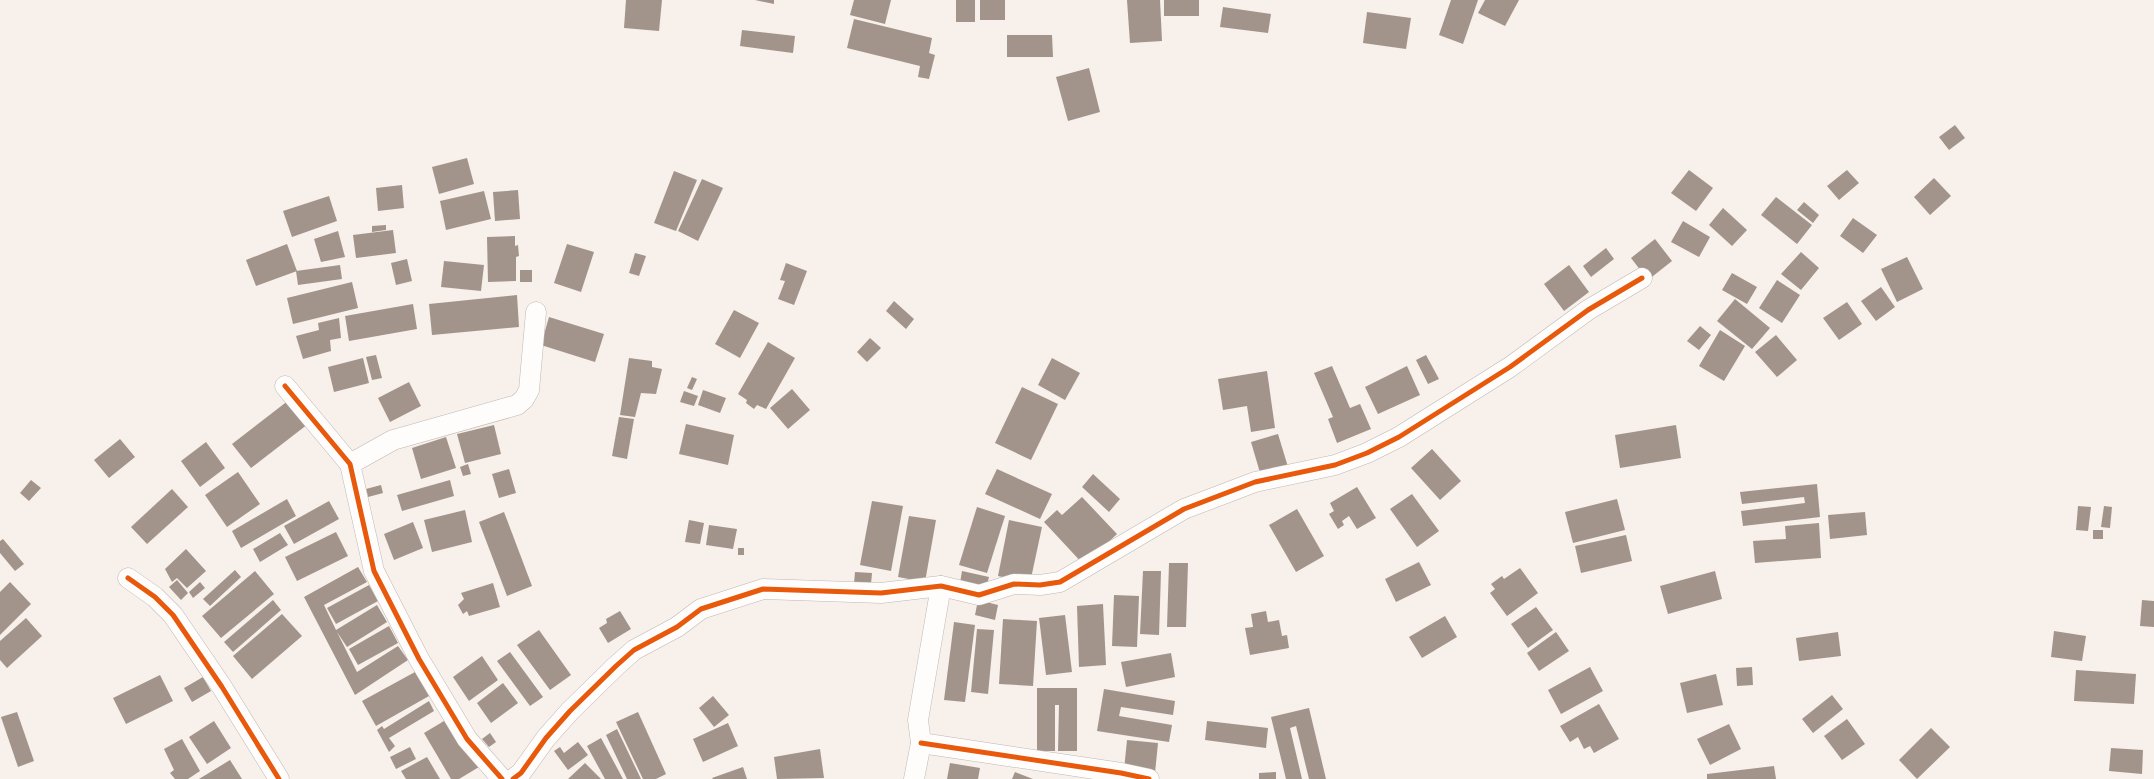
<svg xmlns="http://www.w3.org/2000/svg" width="2154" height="779" viewBox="0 0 2154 779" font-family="'Source Sans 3',sans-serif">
<rect width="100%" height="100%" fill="#f8f0eb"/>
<g fill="#a2948a">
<polygon points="626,0 662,0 659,31 624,28"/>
<polygon points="755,0 774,0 774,4"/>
<polygon points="854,0 891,0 885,24 850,15"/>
<rect x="956" y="0" width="19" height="22"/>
<rect x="980" y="0" width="25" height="20"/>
<polygon points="1127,0 1160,0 1162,41 1130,43"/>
<rect x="1164" y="0" width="35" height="16"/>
<polygon points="1451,0 1478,0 1463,44 1439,35"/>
<polygon points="1485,0 1519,0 1505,26 1478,13"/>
<polygon points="1223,7 1271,14 1268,33 1220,27"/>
<polygon points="1367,12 1411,18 1406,49 1363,43"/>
<polygon points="854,19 932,38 929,53 935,55 929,79 918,77 920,66 847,48"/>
<polygon points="742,30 795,36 793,53 740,46"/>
<polygon points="1007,35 1052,35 1053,57 1007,57"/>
<polygon points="1089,68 1100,112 1068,121 1056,77"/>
<polygon points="1955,125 1965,138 1949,150 1939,137"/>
<polygon points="467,158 474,184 439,194 432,167"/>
<polygon points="1689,170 1713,188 1696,211 1671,193"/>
<polygon points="1847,170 1859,183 1839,200 1827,186"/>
<polygon points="674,171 697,180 676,231 654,223"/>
<polygon points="1934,178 1951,196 1930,215 1914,197"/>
<polygon points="702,179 723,188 698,241 678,231"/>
<polygon points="402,185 404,208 378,211 376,188"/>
<polygon points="518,190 520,219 495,221 493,192"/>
<polygon points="484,191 491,219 446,230 440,201"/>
<polygon points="329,196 337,221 292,237 283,211"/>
<polygon points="1776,197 1812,225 1797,244 1761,215"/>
<polygon points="1804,202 1819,215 1813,223 1797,210"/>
<polygon points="1723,208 1747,230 1732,246 1709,225"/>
<polygon points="1853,218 1877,235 1863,253 1840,236"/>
<polygon points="1683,221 1710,237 1699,257 1671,242"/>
<polygon points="386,225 386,230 372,232 372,226"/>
<polygon points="393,230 396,253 356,258 353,235"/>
<polygon points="338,231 345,257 321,262 314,239"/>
<polygon points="515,236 515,246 518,245 519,256 516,257 516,281 488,282 487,237"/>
<polygon points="1655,239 1672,261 1648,280 1631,258"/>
<polygon points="287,244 297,271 256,286 246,260"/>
<polygon points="567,244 594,252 581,292 554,283"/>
<polygon points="1606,248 1614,259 1591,277 1583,266"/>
<polygon points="1801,252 1819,268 1801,290 1781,274"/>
<polygon points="635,253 646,256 639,276 629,273"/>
<polygon points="1907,257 1923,289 1897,302 1881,269"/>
<polygon points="407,259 412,281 396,285 391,263"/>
<polygon points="444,261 484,265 481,291 441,287"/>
<polygon points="786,263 807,271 794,305 778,299 785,281 780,280"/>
<polygon points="340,265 342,279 298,285 296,271"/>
<polygon points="1569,265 1589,292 1564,311 1544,284"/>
<rect x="520" y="270" width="12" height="12"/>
<polygon points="1732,273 1757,287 1747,304 1722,290"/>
<polygon points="1777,280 1800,295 1782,323 1759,308"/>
<polygon points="352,282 358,308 293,324 287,298"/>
<polygon points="1881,287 1895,307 1876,321 1861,301"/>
<polygon points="517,295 519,327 432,335 429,304"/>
<polygon points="1735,299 1770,328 1752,349 1717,321"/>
<polygon points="894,301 914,319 906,329 886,311"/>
<polygon points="1847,302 1862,324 1839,340 1823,318"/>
<polygon points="413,304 417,329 349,341 345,316"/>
<polygon points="734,310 759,323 740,358 715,344"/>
<polygon points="549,317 604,334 595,362 541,345"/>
<polygon points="339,318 341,338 330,340 331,351 303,359 296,336 319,330 318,323"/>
<polygon points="1700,326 1711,335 1699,350 1687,341"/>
<polygon points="1720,330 1745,346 1724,381 1699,366"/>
<polygon points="1776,335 1797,360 1777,377 1755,352"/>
<polygon points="870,338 881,348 867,362 857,352"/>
<polygon points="768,342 795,358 766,409 757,405 754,409 746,403 747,400 738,394"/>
<polygon points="376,355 382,378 372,380 366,357"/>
<polygon points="1426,355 1439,379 1428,384 1416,360"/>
<polygon points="363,358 369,383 334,392 328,367"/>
<polygon points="629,358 652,361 652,367 662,369 656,394 641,393 635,417 620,415"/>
<polygon points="1052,358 1080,373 1065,400 1038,385"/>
<polygon points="1332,366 1350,408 1360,404 1371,429 1337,443 1328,419 1333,417 1314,373"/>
<polygon points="1407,366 1420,395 1378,414 1365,387"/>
<polygon points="1267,371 1275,428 1251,432 1247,406 1223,410 1218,379"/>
<polygon points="692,377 697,379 692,390 687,388"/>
<polygon points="409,382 421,406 390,422 378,398"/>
<polygon points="1022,387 1058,404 1031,460 995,443"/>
<polygon points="792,389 810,410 788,429 770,408"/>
<polygon points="703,390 726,398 720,413 698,405"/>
<polygon points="684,391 698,396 694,406 680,402"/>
<polygon points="289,400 308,424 251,468 232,444"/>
<polygon points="619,417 634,419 627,459 612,456"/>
<polygon points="686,424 734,435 728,465 679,454"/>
<polygon points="494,425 501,454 465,463 457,434"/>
<polygon points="1676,425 1681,458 1620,468 1615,435"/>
<polygon points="1278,434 1288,467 1261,476 1251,442"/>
<polygon points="446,437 456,468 421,479 412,448"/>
<polygon points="120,439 135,457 109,478 94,460"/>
<polygon points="206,442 225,468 200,487 181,461"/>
<polygon points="1432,449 1461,481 1440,500 1411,468"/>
<polygon points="468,464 471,474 463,476 460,467"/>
<polygon points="509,469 516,493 499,498 492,474"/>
<polygon points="997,469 1052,494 1040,519 985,494"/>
<polygon points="238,472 260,504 227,527 205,495"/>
<polygon points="1093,474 1120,499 1109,512 1082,487"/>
<polygon points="31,480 41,488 29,501 20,493"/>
<polygon points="450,480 454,496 402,511 397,495"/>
<polygon points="1817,484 1820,517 1743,526 1741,511 1805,503 1804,497 1742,504 1740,492"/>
<polygon points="381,485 383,493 368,497 366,489"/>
<polygon points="1357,487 1376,518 1357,529 1349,516 1342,521 1344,525 1338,529 1329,514 1334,511 1330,503"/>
<polygon points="172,489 188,507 147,544 131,527"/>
<polygon points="1412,494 1439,531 1417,547 1390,509"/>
<polygon points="1082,497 1117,534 1084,565 1044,522 1057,510 1062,515"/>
<polygon points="287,499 296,516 241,548 232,531"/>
<polygon points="1617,499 1625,530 1573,543 1565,512"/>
<polygon points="329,501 339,519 294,544 284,526"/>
<polygon points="872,501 903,506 891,571 860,565"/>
<polygon points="2078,506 2091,507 2088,531 2076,530"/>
<polygon points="2104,506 2112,507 2110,528 2101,527"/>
<polygon points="977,507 1005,516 987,573 959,565"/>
<polygon points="1297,509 1324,556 1296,572 1269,525"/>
<polygon points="465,510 472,542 432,552 424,520"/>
<polygon points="504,512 532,586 507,596 479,522"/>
<polygon points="1865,512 1867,535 1830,539 1828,515"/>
<polygon points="909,516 936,520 925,582 898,577"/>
<polygon points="689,520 704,523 700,544 685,542"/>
<polygon points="1009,520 1042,527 1030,583 998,576"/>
<polygon points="413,522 423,548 394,560 384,534"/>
<polygon points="1819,523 1821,558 1755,563 1753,541 1786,539 1785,526"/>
<polygon points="709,525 737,529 733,549 706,545"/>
<rect x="2093" y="530" width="10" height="9"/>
<polygon points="336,532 348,556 297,581 285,557"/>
<polygon points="280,533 288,545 260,562 253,549"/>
<polygon points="1626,535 1632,561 1581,573 1575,546"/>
<polygon points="3,539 24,564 15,571 0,553 0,541"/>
<rect x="738" y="548" width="6" height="7"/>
<polygon points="186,549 206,571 187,588 177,578 172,582 165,569"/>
<polygon points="1419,562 1431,585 1396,602 1385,579"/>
<polygon points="1169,563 1188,563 1186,627 1167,627"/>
<polygon points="358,567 367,582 324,605 336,630 377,605 387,622 347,647 337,632 357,672 398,646 408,660 355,695 304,597"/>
<polygon points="1520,568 1538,593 1507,616 1490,593 1495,589 1491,584 1502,576 1504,579"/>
<polygon points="235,570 241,577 210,606 203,599"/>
<polygon points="255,571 274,594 221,638 202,616"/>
<polygon points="962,571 989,577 986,589 960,583"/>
<polygon points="1143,571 1161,571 1159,635 1140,634"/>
<polygon points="1715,571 1722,599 1668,614 1660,586"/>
<polygon points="855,572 872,573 871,584 854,584"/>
<polygon points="177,580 188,593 181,600 169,587"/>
<polygon points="10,582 31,604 0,635 0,592"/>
<polygon points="200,582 205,588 193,598 189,592"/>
<polygon points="493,583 500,607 469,616 467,611 463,614 458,605 464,599 461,593"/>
<polygon points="369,585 378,601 336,624 327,608"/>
<polygon points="1114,595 1139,596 1137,647 1112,646"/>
<polygon points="273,600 281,610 233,652 224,642"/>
<polygon points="978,600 998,605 995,620 975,615"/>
<polygon points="2142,600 2154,601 2154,627 2140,626"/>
<polygon points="1103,604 1106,665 1079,667 1077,606"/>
<polygon points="1536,607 1553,630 1528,648 1511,624"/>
<polygon points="620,611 631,629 608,643 599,628 607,623 606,619"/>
<polygon points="1266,611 1268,622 1279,620 1282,636 1287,635 1289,648 1250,655 1245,628 1253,627 1251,614"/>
<polygon points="282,614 302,636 252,679 233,656"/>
<polygon points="1065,615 1072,672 1046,675 1039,618"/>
<polygon points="1445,616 1457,637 1422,658 1409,637"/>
<polygon points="26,618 42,636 7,668 0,660 0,641"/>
<polygon points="1003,619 1037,621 1033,686 999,684"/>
<polygon points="954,622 975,625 965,702 944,700"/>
<polygon points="389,626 398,643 358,665 349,649"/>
<polygon points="977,629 994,630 988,694 971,692"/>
<polygon points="539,630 571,675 550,690 517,645"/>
<polygon points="2054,631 2086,636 2082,661 2051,657"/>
<polygon points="1556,632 1569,651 1539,671 1527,653"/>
<polygon points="1838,632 1841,656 1799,661 1796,638"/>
<polygon points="510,652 543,697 530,706 497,661"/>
<polygon points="1171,653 1175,677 1126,687 1121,662"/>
<polygon points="482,656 498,680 469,701 453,677"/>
<polygon points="1590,667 1603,691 1561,714 1548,690"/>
<polygon points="1752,667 1753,685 1737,686 1736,668"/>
<polygon points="2076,670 2136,674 2134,704 2074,701"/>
<polygon points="415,672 429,696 376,726 362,701"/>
<polygon points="1716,674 1723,705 1687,713 1680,683"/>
<polygon points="160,675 173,701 126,724 113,698"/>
<polygon points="203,677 211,691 192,702 184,688"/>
<polygon points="503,683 518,703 491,723 477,703"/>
<polygon points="1037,688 1077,688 1077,751 1058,751 1059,705 1055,705 1055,751 1037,751"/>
<polygon points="1104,689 1175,701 1173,715 1121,707 1119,716 1172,725 1169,742 1097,731"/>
<polygon points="1832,695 1843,709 1813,733 1802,719"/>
<polygon points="713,696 729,715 714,727 699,708"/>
<polygon points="429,701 434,711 389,738 395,746 389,752 377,730 382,726 384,729"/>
<polygon points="1599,704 1619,739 1594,753 1590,746 1584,749 1578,737 1570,742 1560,726"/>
<polygon points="1309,708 1326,779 1309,779 1296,726 1290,728 1302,779 1286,779 1271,717"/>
<polygon points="17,712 34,761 18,767 1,717"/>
<polygon points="638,712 666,774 656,779 643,779 616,722"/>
<polygon points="449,718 479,767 459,779 451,779 424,733"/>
<polygon points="1847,719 1865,744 1842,760 1824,736"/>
<polygon points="214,721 231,748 207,764 189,737"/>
<polygon points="1207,721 1268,728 1266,748 1205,740"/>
<polygon points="728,723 738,746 703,762 693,739"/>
<polygon points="1729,724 1741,749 1710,765 1697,739"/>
<polygon points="1931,728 1950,747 1917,779 1899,760"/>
<polygon points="617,729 641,779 627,779 606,735"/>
<polygon points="490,733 496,742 489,747 482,739"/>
<polygon points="601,738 623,779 605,779 587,746"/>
<polygon points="182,739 200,771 188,779 175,779 170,773 174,770 164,749"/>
<polygon points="1127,740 1158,743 1155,773 1124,770"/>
<polygon points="578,742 588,755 568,770 554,751 560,747 564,753"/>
<polygon points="410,747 416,759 396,769 390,757"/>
<polygon points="2111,748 2143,750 2142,774 2109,771"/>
<polygon points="820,749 824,778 777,779 774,757"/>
<polygon points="427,757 440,779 406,779 401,771"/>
<polygon points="230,760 242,779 199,779"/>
<polygon points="585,763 601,779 568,779"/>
<polygon points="950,763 980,768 978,779 947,779"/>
<polygon points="1774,766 1776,779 1707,779 1707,774"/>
<polygon points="743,767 747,779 713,779 712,778"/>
<polygon points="1015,772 1033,779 1012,779"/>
<polygon points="1276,772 1276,779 1259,779 1259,773"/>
</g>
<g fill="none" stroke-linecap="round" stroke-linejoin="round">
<defs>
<g id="minor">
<polyline points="285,386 350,464 374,571 419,659 467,739 502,779"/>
<polyline points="350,464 393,440 517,405 524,399 529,390 536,312"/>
<polyline points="128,578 155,597 173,615 222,687 279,779"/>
<polyline points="921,743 1121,773 1149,779"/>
<polyline points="513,779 521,773 546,738 570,711 616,666 634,650 677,627 701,609 763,589 881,593 941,586 979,595 1014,584 1040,585 1060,582 1184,509 1255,482 1335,465 1367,453 1399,437 1510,367 1588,310 1642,278"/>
<polyline points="914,779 921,743 918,720 941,586"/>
</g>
</defs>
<use href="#minor" stroke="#bfb7b1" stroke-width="21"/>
<use href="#minor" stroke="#fefdfc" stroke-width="20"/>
<defs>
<g id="cycleway">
<polyline points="285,386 350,464 374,571 419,659 467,739 502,779"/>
<polyline points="128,578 155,597 173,615 222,687 279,779"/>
<polyline points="921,743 1121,773 1149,779"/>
<polyline points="513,779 521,773 546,738 570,711 616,666 634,650 677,627 701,609 763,589 881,593 941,586 979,595 1014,584 1040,585 1060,582 1184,509 1255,482 1335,465 1367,453 1399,437 1510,367 1588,310 1642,278"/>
</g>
</defs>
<use href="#cycleway" stroke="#fff" stroke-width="8"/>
<use href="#cycleway" stroke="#e8590c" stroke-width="5"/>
</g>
</svg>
